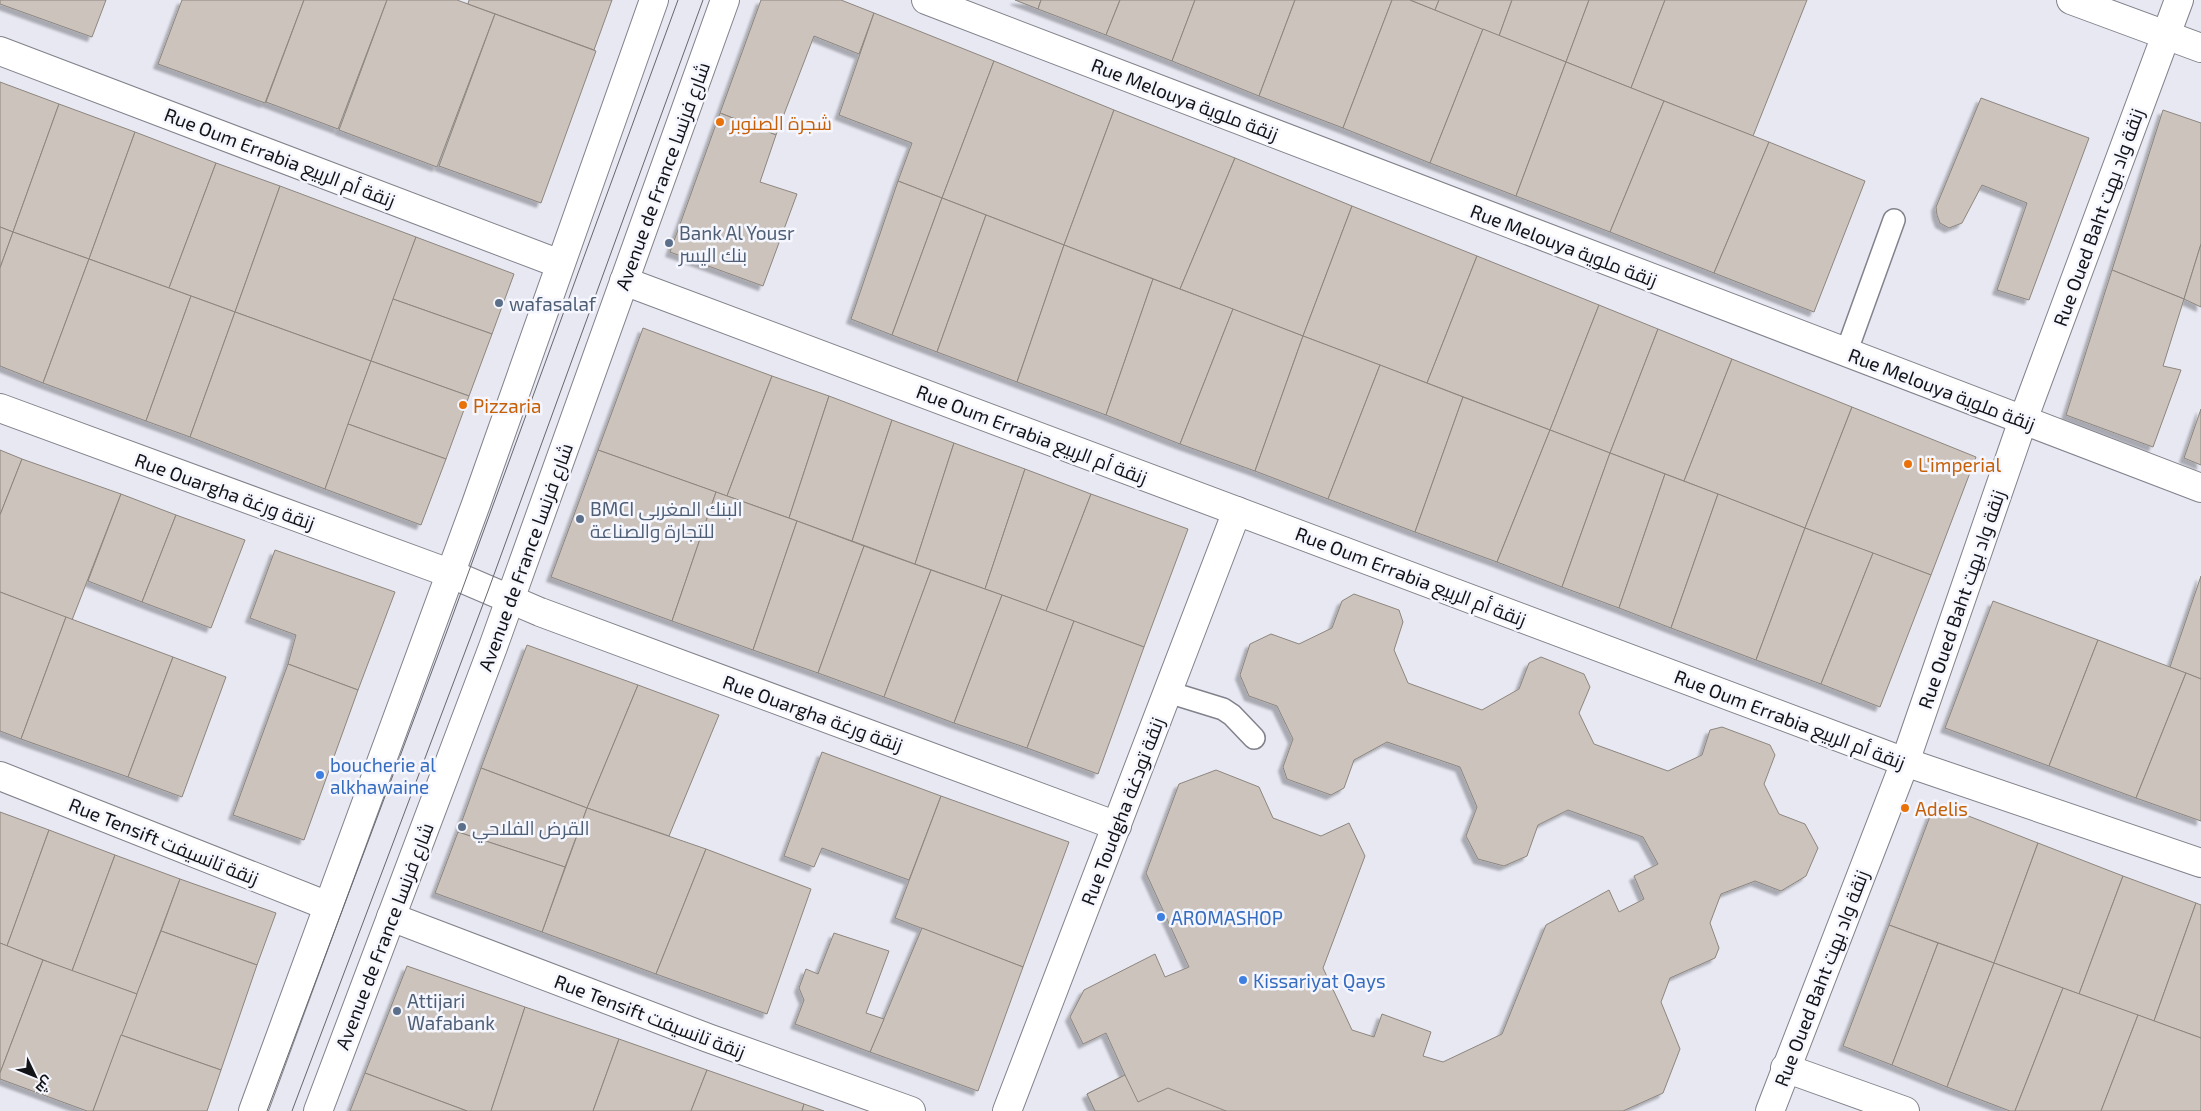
<svg xmlns="http://www.w3.org/2000/svg" width="2201" height="1111" viewBox="0 0 2201 1111" font-family="'Exo 2',Cairo,sans-serif">
<defs>
<filter id="shadow"><feDropShadow dx="-4.5" dy="4.5" stdDeviation="1" flood-color="#0004"/></filter>
</defs>
<rect width="100%" height="100%" fill="#e7e8f2"/>
<g fill="#cbc3bc" stroke="#8d867f" filter="url(#shadow)">
<polygon points="0,0 106,0 92,37 0,4"/>
<polygon points="182,0 304,0 265,103 158,64"/>
<polygon points="304,0 387,0 338,129 266,102"/>
<polygon points="387,0 457,0 495,14 437,167 339,130"/>
<polygon points="469,0 612,0 594,50 468,4"/>
<polygon points="761,0 841,0 874,13 859,54 814,36 776,135 720,113"/>
<polygon points="1015,0 1041,0 1038,9"/>
<polygon points="1041,0 1120,0 1106,35 1038,9"/>
<polygon points="1120,0 1195,0 1172,61 1106,35"/>
<polygon points="1195,0 1295,0 1259,96 1172,61"/>
<polygon points="1295,0 1392,0 1343,128 1259,96"/>
<polygon points="1392,0 1410,0 1483,29 1430,163 1343,128"/>
<polygon points="1410,0 1439,0 1435,10"/>
<polygon points="1439,0 1512,0 1499,36 1435,10"/>
<polygon points="1512,0 1589,0 1566,62 1499,36"/>
<polygon points="1589,0 1665,0 1631,88 1566,62"/>
<polygon points="1665,0 1807,0 1753,136 1631,88"/>
<polygon points="874,13 994,61 942,198 898,181 912,143 839,115"/>
<polygon points="495,14 596,51 541,203 439,166"/>
<polygon points="1483,29 1566,62 1516,196 1430,163"/>
<polygon points="994,61 1114,110 1064,245 942,198"/>
<polygon points="1566,62 1664,101 1610,232 1516,196"/>
<polygon points="0,82 59,104 13,232 0,227"/>
<polygon points="1981,98 2089,138 2029,300 1997,290 2027,203 1982,185 1962,223 1949,228 1940,223 1937,215 1936,207"/>
<polygon points="1664,101 1769,142 1714,273 1610,232"/>
<polygon points="59,104 135,132 89,259 13,232"/>
<polygon points="1114,110 1235,158 1180,289 1064,245"/>
<polygon points="2163,110 2201,123 2201,244 2184,299 2112,270"/>
<polygon points="720,113 776,135 760,182 797,194 763,286 670,252"/>
<polygon points="135,132 216,163 169,288 89,259"/>
<polygon points="1769,142 1865,181 1814,312 1714,273"/>
<polygon points="1235,158 1352,206 1303,336 1180,289"/>
<polygon points="216,163 280,186 235,312 169,288"/>
<polygon points="898,181 942,198 892,335 851,319"/>
<polygon points="280,186 416,237 371,361 235,312"/>
<polygon points="942,198 986,215 937,352 892,335"/>
<polygon points="1352,206 1477,256 1427,383 1303,336"/>
<polygon points="986,215 1064,245 1017,382 937,352"/>
<polygon points="0,227 13,232 0,268"/>
<polygon points="13,232 89,259 43,383 0,366 0,268"/>
<polygon points="416,237 514,274 492,334 393,299"/>
<polygon points="2201,244 2201,307 2184,299"/>
<polygon points="1064,245 1153,279 1106,415 1017,382"/>
<polygon points="1477,256 1599,305 1550,430 1427,383"/>
<polygon points="89,259 191,296 146,421 43,383"/>
<polygon points="2112,270 2184,299 2163,366 2181,370 2153,447 2066,415"/>
<polygon points="1153,279 1233,309 1180,444 1106,415"/>
<polygon points="191,296 235,312 190,437 146,421"/>
<polygon points="393,299 492,334 469,396 371,361"/>
<polygon points="1599,305 1658,329 1610,453 1550,430"/>
<polygon points="1233,309 1303,336 1255,471 1180,444"/>
<polygon points="235,312 371,361 325,489 190,437"/>
<polygon points="643,328 772,376 727,496 598,450"/>
<polygon points="1658,329 1732,359 1684,481 1610,453"/>
<polygon points="1303,336 1380,365 1328,499 1255,471"/>
<polygon points="1732,359 1852,407 1805,528 1684,481"/>
<polygon points="371,361 469,396 446,459 348,424"/>
<polygon points="1380,365 1463,397 1415,532 1328,499"/>
<polygon points="772,376 829,396 789,518 727,496"/>
<polygon points="829,396 892,420 852,541 789,518"/>
<polygon points="1463,397 1550,430 1497,562 1415,532"/>
<polygon points="1852,407 1976,457 1931,575 1805,528"/>
<polygon points="2201,409 2201,465 2184,458"/>
<polygon points="892,420 954,443 915,564 852,541"/>
<polygon points="348,424 446,459 421,525 325,489"/>
<polygon points="1550,430 1610,453 1562,587 1497,562"/>
<polygon points="954,443 1025,469 985,589 915,564"/>
<polygon points="0,450 22,459 0,515"/>
<polygon points="598,450 716,492 672,621 551,577"/>
<polygon points="1610,453 1665,474 1619,608 1562,587"/>
<polygon points="22,459 121,494 72,620 0,592 0,515"/>
<polygon points="1025,469 1091,494 1046,611 985,589"/>
<polygon points="1665,474 1718,494 1671,628 1619,608"/>
<polygon points="716,492 797,521 753,650 672,621"/>
<polygon points="121,494 176,515 142,602 88,581"/>
<polygon points="1091,494 1188,529 1144,647 1046,611"/>
<polygon points="1718,494 1805,528 1756,660 1671,628"/>
<polygon points="176,515 245,540 211,628 142,602"/>
<polygon points="797,521 864,546 818,673 753,650"/>
<polygon points="1805,528 1873,553 1821,684 1756,660"/>
<polygon points="864,546 931,570 884,697 818,673"/>
<polygon points="275,550 395,592 358,690 288,664 296,635 250,618"/>
<polygon points="1873,553 1931,575 1880,707 1821,684"/>
<polygon points="931,570 1002,595 954,723 884,697"/>
<polygon points="2201,576 2201,679 2170,667"/>
<polygon points="0,592 66,617 21,739 0,731"/>
<polygon points="1354,594 1399,610 1403,622 1394,650 1408,683 1482,710 1519,689 1529,663 1541,657 1584,674 1590,687 1579,713 1594,744 1668,771 1702,755 1710,730 1722,727 1770,745 1775,755 1764,784 1779,814 1805,824 1818,848 1806,876 1781,891 1755,881 1721,894 1710,923 1719,948 1715,958 1670,978 1661,1002 1680,1049 1663,1093 1623,1111 1095,1111 1087,1094 1125,1075 1106,1033 1083,1044 1070,1017 1084,990 1155,954 1165,977 1189,967 1146,873 1179,784 1216,770 1259,787 1273,818 1321,836 1349,823 1365,856 1323,968 1352,1030 1374,1037 1382,1014 1431,1032 1423,1056 1443,1062 1502,1034 1546,925 1609,890 1619,912 1644,899 1634,876 1658,864 1643,837 1568,810 1538,825 1527,856 1504,866 1478,859 1466,836 1477,807 1460,767 1387,742 1354,760 1344,788 1331,795 1287,779 1283,767 1293,739 1277,706 1249,696 1240,675 1250,644 1271,634 1299,644 1332,628 1342,601"/>
<polygon points="1002,595 1074,621 1027,748 954,723"/>
<polygon points="1993,601 2098,640 2049,766 1945,728"/>
<polygon points="66,617 173,657 128,777 21,739"/>
<polygon points="1074,621 1144,647 1098,774 1027,748"/>
<polygon points="2098,640 2186,673 2136,798 2049,766"/>
<polygon points="527,645 638,685 587,808 481,768"/>
<polygon points="173,657 226,677 182,797 128,777"/>
<polygon points="288,664 358,690 304,840 233,815"/>
<polygon points="2186,673 2201,679 2201,821 2136,798"/>
<polygon points="638,685 719,715 669,836 587,808"/>
<polygon points="822,752 941,796 909,880 822,848 814,867 784,856"/>
<polygon points="481,768 587,808 565,867 458,832"/>
<polygon points="941,796 1069,842 1023,967 895,918"/>
<polygon points="1935,803 2038,843 1994,963 1889,925"/>
<polygon points="587,808 706,849 656,974 542,932"/>
<polygon points="0,812 49,830 7,946 0,943"/>
<polygon points="49,830 115,855 72,971 7,946"/>
<polygon points="458,832 565,867 542,932 435,893"/>
<polygon points="2038,843 2123,876 2079,994 1994,963"/>
<polygon points="706,849 811,889 767,1014 656,974"/>
<polygon points="115,855 180,879 137,994 72,971"/>
<polygon points="2123,876 2196,903 2154,1021 2079,994"/>
<polygon points="180,879 276,913 257,965 161,931"/>
<polygon points="2196,903 2201,905 2201,1038 2154,1021"/>
<polygon points="1889,925 1938,943 1892,1065 1843,1046"/>
<polygon points="922,928 1023,967 978,1091 870,1052"/>
<polygon points="161,931 257,965 221,1070 121,1035"/>
<polygon points="834,933 889,951 866,1013 884,1019 870,1052 795,1024 804,1000 799,988 806,969 818,974"/>
<polygon points="0,943 43,960 0,1073"/>
<polygon points="1938,943 1994,963 1947,1087 1892,1065"/>
<polygon points="43,960 137,994 93,1111 87,1111 0,1079 0,1073"/>
<polygon points="1994,963 2063,988 2015,1111 2010,1111 1947,1087"/>
<polygon points="407,966 525,1007 491,1111 467,1111 365,1073"/>
<polygon points="2063,988 2138,1015 2101,1111 2015,1111"/>
<polygon points="525,1007 619,1039 593,1111 491,1111"/>
<polygon points="2138,1015 2201,1038 2201,1111 2101,1111"/>
<polygon points="121,1035 221,1070 207,1111 93,1111"/>
<polygon points="619,1039 707,1070 691,1111 593,1111"/>
<polygon points="707,1070 804,1104 802,1111 691,1111"/>
<polygon points="365,1073 467,1111 350,1111"/>
<polygon points="1125,1075 1138,1102 1168,1088 1226,1111 1095,1111 1087,1094"/>
<polygon points="804,1104 824,1111 802,1111"/>
</g>
<g fill="none" stroke-linecap="round" stroke-linejoin="round">
<defs>
<g id="service">
<polyline points="1846,353 1894,220"/>
<polyline points="1168,692 1223,709 1232,715 1254,738"/>
</g>
<g id="minor">
<polyline points="926,0 2201,488"/>
<polyline points="0,51 560,264"/>
<polyline points="624,281 1905,762 2201,863"/>
<polyline points="0,408 449,573 540,612 1117,826"/>
<polyline points="0,776 328,906"/>
<polyline points="391,917 708,1038 911,1111"/>
<polyline points="1785,1068 1905,1111"/>
<polyline points="1007,1111 1237,511"/>
<polyline points="1770,1111 1905,762 2023,420 2179,0"/>
</g>
<g id="tertiary">
<polyline points="253,1111 476,504 654,0"/>
<polyline points="318,1111 493,647 725,0"/>
</g>
<polyline id="secondary" points="2071,0 2201,48"/>
</defs>
<use href="#service" stroke="#81828b" stroke-width="24"/>
<use href="#minor" stroke="#81828b" stroke-width="30"/>
<use href="#tertiary" stroke="#81828b" stroke-width="30"/>
<use href="#secondary" stroke="#81828b" stroke-width="30"/>
<use href="#service" stroke="#fff" stroke-width="21"/>
<use href="#minor" stroke="#fff" stroke-width="28"/>
<use href="#tertiary" stroke="#fff" stroke-width="28"/>
<use href="#secondary" stroke="#fff" stroke-width="28"/>
<g stroke="#66676d" stroke-width="1">
<polyline points="267,1111 447,631 678,0"/>
<polyline points="292,1111 488,591 703,0"/>
</g>
</g>
<g fill="#e8710a" stroke="#f5f6fe" stroke-width="2">
<circle cx="720" cy="122" r="5"/>
<circle cx="463" cy="405" r="5"/>
<circle cx="1908" cy="464" r="5"/>
<circle cx="1905" cy="808" r="5"/>
</g>
<g fill="#5c6f8a" stroke="#f5f6fe" stroke-width="2">
<circle cx="669" cy="243" r="5"/>
<circle cx="499" cy="303" r="5"/>
<circle cx="580" cy="519" r="5"/>
<circle cx="462" cy="827" r="5"/>
<circle cx="397" cy="1011" r="5"/>
</g>
<g fill="#3f7fe0" stroke="#f5f6fe" stroke-width="2">
<circle cx="320" cy="775" r="5"/>
<circle cx="1161" cy="917" r="5"/>
<circle cx="1243" cy="980" r="5"/>
</g>
<g text-anchor="middle" dominant-baseline="central" stroke-width="5" stroke-linejoin="round" paint-order="stroke">
<g font-size="19" fill="#121316" stroke="#f5f6fe">
<text transform="translate(1185 99) rotate(21)">Rue Melouya زنقة ملوية</text>
<text transform="translate(280 157) rotate(21)">Rue Oum Errabia زنقة أم الربيع</text>
<text transform="translate(662 176) rotate(-70)">Avenue de France شارع فرنسا</text>
<text transform="translate(2098 217) rotate(-70)">Rue Oued Baht زنقة واد بهت</text>
<text transform="translate(1564 245) rotate(21)">Rue Melouya زنقة ملوية</text>
<text transform="translate(1942 389) rotate(21)">Rue Melouya زنقة ملوية</text>
<text transform="translate(1032 434) rotate(21)">Rue Oum Errabia زنقة أم الربيع</text>
<text transform="translate(225 491) rotate(20)">Rue Ouargha زنقة ورغة</text>
<text transform="translate(525 557) rotate(-70)">Avenue de France شارع فرنسا</text>
<text transform="translate(1411 576) rotate(21)">Rue Oum Errabia زنقة أم الربيع</text>
<text transform="translate(1961 599) rotate(-71)">Rue Oued Baht زنقة واد بهت</text>
<text transform="translate(813 713) rotate(20)">Rue Ouargha زنقة ورغة</text>
<text transform="translate(1790 719) rotate(21)">Rue Oum Errabia زنقة أم الربيع</text>
<text transform="translate(1122 811) rotate(-69)">Rue Toudgha زنقة تودغة</text>
<text transform="translate(164 841) rotate(22)">Rue Tensift زنقة تانسيفت</text>
<text transform="translate(384 936) rotate(-69)">Avenue de France شارع فرنسا</text>
<text transform="translate(1821 978) rotate(-69)">Rue Oued Baht زنقة واد بهت</text>
<text transform="translate(650 1016) rotate(21)">Rue Tensift زنقة تانسيفت</text>
</g>
<g font-size="19" fill="#c56008" stroke="#f5f6fe" text-anchor="start">
<text x="730" y="122">شجرة الصنوبر</text>
<text x="473" y="405">Pizzaria</text>
<text x="1918" y="464">L'imperial</text>
<text x="1915" y="808">Adelis</text>
</g>
<g font-size="19" fill="#4e5e75" stroke="#f5f6fe" text-anchor="start">
<text x="679" y="232">Bank Al Yousr<tspan x="679" dy="22">بنك اليسر</tspan></text>
<text x="509" y="303">wafasalaf</text>
<text x="590" y="508">BMCI البنك المغربي<tspan x="590" dy="22">للتجارة والصناعة</tspan></text>
<text x="472" y="827">القرض الفلاحي</text>
<text x="407" y="1000">Attijari<tspan x="407" dy="22">Wafabank</tspan></text>
</g>
<g font-size="19" fill="#366cbe" stroke="#f5f6fe" text-anchor="start">
<text x="330" y="764">boucherie al<tspan x="330" dy="22">alkhawaine</tspan></text>
<text x="1171" y="917">AROMASHOP</text>
<text x="1253" y="980">Kissariyat Qays</text>
</g>
</g>
<g transform="translate(35 1076) rotate(133)" stroke="#f5f6fe" stroke-width="4" paint-order="stroke">
<path d="M0-4L9 19L0 12L-9 19Z" fill="#121316"/>
<text y="-8" font-size="14" font-weight="bold" text-anchor="middle" fill="#121316">ش</text>
</g>
</svg>
